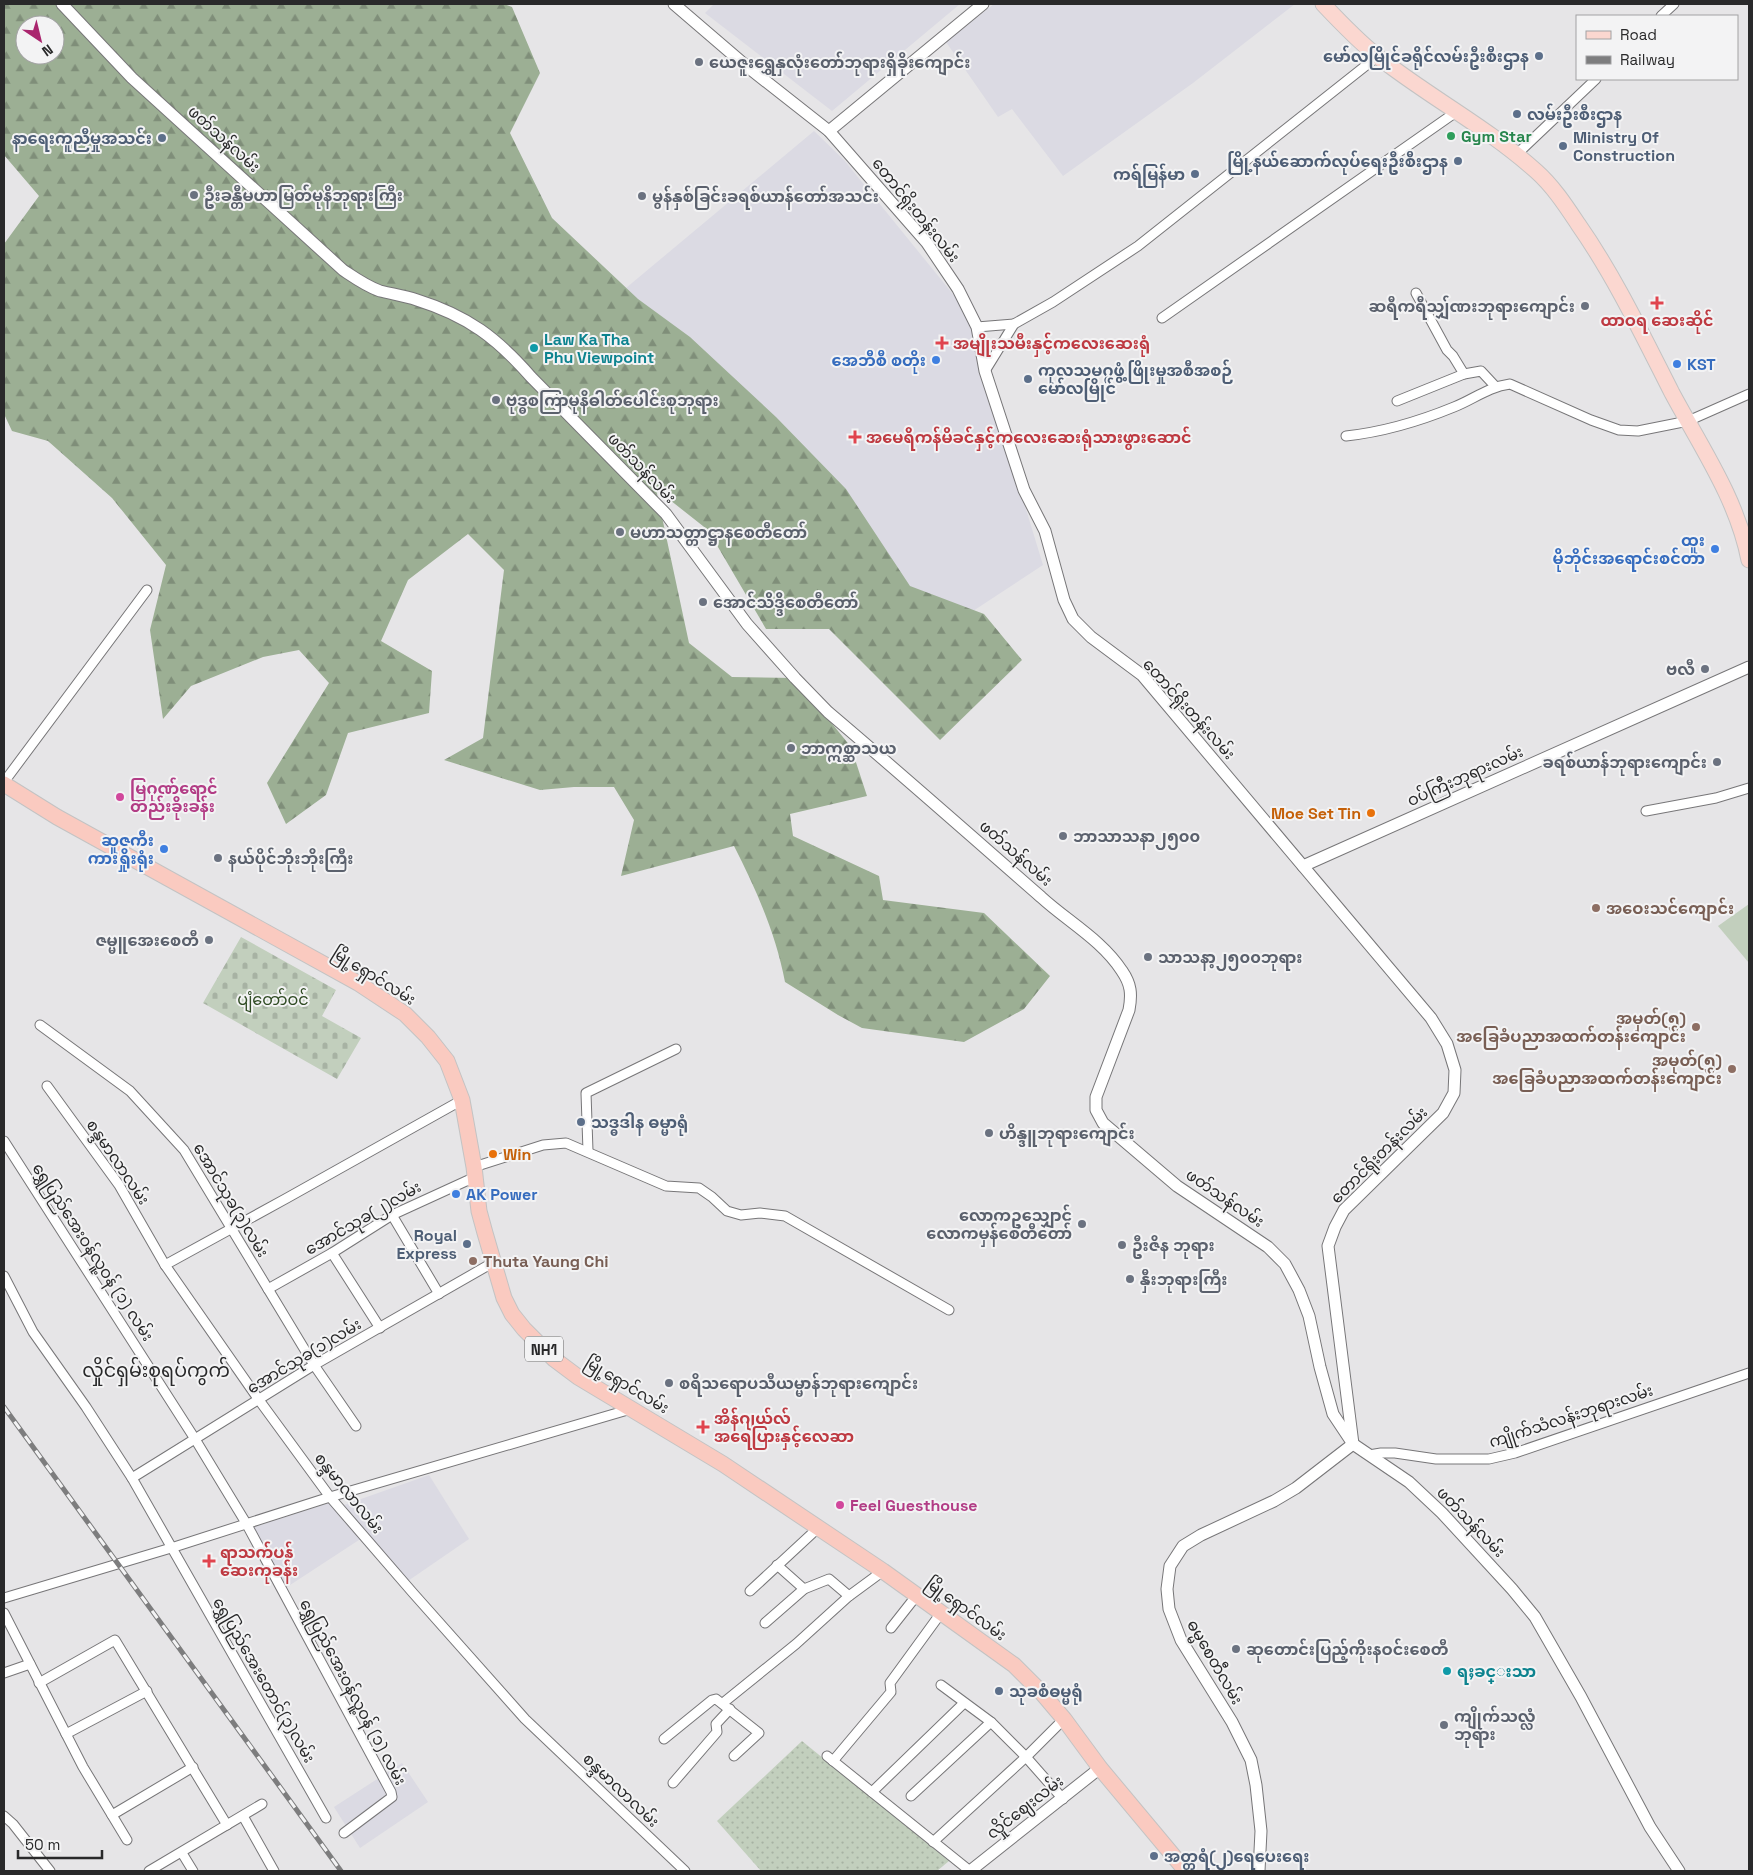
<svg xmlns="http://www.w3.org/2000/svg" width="1753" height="1875" viewBox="0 0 1753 1875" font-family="'Space Grotesk','Noto Sans Myanmar',sans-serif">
<defs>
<pattern id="grass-dots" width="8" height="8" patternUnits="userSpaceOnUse" patternTransform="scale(1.25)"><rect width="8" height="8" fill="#c2cfbd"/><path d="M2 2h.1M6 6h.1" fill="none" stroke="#a7b2a3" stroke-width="1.8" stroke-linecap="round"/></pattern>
<pattern id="forest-firs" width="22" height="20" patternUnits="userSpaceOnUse" patternTransform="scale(1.25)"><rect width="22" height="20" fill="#9caf94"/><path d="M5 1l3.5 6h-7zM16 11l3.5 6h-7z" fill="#7f8e79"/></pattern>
<pattern id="cemetery-stones" width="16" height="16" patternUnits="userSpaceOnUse" patternTransform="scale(1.25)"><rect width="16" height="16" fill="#c2cfbd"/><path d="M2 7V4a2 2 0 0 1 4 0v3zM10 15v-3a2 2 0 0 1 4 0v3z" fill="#a7b2a3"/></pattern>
</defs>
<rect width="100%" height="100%" fill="#e6e5e7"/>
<g fill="#dbdae3">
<polygon points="714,4 960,4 832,111 705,13"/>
<polygon points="994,4 1295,4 1193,83 1063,176 1012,109 998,117 946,42"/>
<polygon points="814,131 844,160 965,309 1043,565 915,649 468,194 518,150 552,218 626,288"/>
<polygon points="429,1475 469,1539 402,1585 344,1505"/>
<polygon points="332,1502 362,1538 284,1589 245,1530"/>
<polygon points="402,1763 428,1802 360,1848 334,1807"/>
</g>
<polygon fill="url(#grass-dots)" points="802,1741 949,1861 937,1871 761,1871 717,1821"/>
<path fill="url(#forest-firs)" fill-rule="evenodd" d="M4,4H504L512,7L540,73L510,133L552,218L638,299L690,337L776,417L846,489L910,586L984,614L1022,660L940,740L829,629H766L708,530L656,489L689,643L732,677L795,678L851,747L867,796L790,814L793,836L879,876L883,900L984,913L1050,976L1024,1009L964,1042L862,1028L838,1015L785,982C776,934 756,889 734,846L621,876L634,820L614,787H574L540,790L444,760L483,738L504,570L468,534L408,580L381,641L432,671L429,713L348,733L326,795L286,824L267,783L329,683L299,650L263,657L191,686L163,719L150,630L166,565L112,498L48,441L12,431L4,414V244L39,196L4,155ZM25,25H55V55H25Z"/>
<polygon fill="url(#cemetery-stones)" points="241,937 336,990 322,1016 361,1038 337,1079 203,1003"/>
<polygon fill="#c2cfbd" points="1749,904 1749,963 1718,926"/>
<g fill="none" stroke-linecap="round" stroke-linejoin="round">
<defs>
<g id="minor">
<polyline points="1661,16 1674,4"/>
<polyline points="1517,154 1596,79"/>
<polyline points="1416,293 1447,350 1453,356 1464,374"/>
<polyline points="1162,318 1456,112"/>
<polyline points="977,327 1014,324"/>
<polyline points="985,371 1014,324 1053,302 1138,246 1378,56"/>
<polyline points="1397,401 1464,374 1481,371 1495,386"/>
<path d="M1346,436C1383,432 1420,421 1454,407C1474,399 1488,387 1510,384L1591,420L1619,430L1638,431L1688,421L1749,394"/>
<polyline points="4,782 147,590"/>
<polyline points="1646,811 1716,798 1749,788"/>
<polyline points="40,1025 130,1091 184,1150 314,1365 356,1426"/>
<polyline points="47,1086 119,1185 165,1265 259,1400 330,1497 413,1593 525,1719 685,1871"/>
<polyline points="4,1141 195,1439 246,1523 391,1792 392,1797 344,1833"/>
<polyline points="588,1151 586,1093 676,1049"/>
<polyline points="474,1167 543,1145 566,1143 666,1186 699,1188 712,1197 727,1211 741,1215 760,1213 785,1216 949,1310"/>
<polyline points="392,1215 439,1294"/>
<polyline points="332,1253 380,1328"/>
<polyline points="165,1265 287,1198 462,1100"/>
<polyline points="4,1276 33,1332 86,1407 132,1478 326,1818"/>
<polyline points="268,1289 332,1253 392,1215 475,1177"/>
<polyline points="1369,1455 1381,1453 1395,1453 1436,1459 1489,1459 1515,1453 1749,1373"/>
<polyline points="132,1478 314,1365 494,1262"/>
<polyline points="777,1565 804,1589"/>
<polyline points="750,1591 818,1528"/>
<polyline points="4,1598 171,1548 330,1497 631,1409"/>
<polyline points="4,1613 83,1767 127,1840"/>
<polyline points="765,1623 804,1589 829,1579 849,1596"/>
<polyline points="891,1628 917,1595"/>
<polyline points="4,1673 30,1664"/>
<polyline points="39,1683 115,1640 227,1825"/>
<polyline points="941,1685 991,1722 1026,1757 1063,1799"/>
<polyline points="723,1703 796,1644 849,1596 883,1571"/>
<polyline points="66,1734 147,1691"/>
<polyline points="664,1739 712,1700 716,1699 759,1733 734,1756"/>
<polyline points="827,1756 970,1871"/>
<polyline points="833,1761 891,1692 890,1683 941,1613"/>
<polyline points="673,1783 717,1732 716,1724 730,1709"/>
<polyline points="872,1792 964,1703"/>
<polyline points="911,1796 991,1722"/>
<polyline points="112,1815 193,1767"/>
<polyline points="4,1816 13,1824 50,1871"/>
<polyline points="243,1816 274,1871"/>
<polyline points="933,1842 1026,1757 1064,1719"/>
<polyline points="182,1853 193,1871"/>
<polyline points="149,1871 262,1804"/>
</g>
<g id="tertiary">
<path d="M62,4L132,78L343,270C355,278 366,286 380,291C392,294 405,296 417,300C468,316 497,338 531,377L666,514L747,624L795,678L828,712C900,773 970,835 1041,897C1067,921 1102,940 1122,971C1131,984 1132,994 1129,1010L1096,1097V1110L1103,1123L1177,1186L1268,1247L1285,1264L1299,1290L1309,1316L1320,1367L1333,1414L1353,1444L1409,1482L1442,1513L1512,1589L1535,1617L1581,1697L1650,1827L1679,1871"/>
<polyline points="674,4 745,65 829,131 927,243 958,289 977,327 985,371 1024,490 1045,531 1064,600 1073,619 1091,637 1142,675 1431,1018 1447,1044 1455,1070 1454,1093 1443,1113 1344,1210 1335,1227 1328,1246 1353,1444 1296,1488 1274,1501 1201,1535 1183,1546 1170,1566 1167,1589 1169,1609 1181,1640 1232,1722 1251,1760 1256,1785 1261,1831 1259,1871"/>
<polyline points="829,131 983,4"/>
<polyline points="1303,866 1749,667"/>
<polyline points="970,1871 1100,1768"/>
</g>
<path id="primary" d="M1323,4C1340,22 1357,40 1377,56C1429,97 1487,127 1536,171C1553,186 1566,206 1578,224C1615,277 1643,336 1672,393C1701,447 1737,499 1749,560"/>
<polyline id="trunk" points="4,784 57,817 358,983 405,1014 428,1037 447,1061 462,1100 474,1167 479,1211 485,1233 504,1298 512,1314 524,1329 554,1359 578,1377 723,1464 883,1571 1014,1665 1042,1693 1064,1719 1100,1768 1186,1871"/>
</defs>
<use href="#minor" stroke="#777678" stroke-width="11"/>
<use href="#tertiary" stroke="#777678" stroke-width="13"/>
<use href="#primary" stroke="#c3c3c3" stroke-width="17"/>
<use href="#trunk" stroke="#c3c3c3" stroke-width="17"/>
<use href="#minor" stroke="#fff" stroke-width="9"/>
<use href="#tertiary" stroke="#fff" stroke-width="11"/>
<use href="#primary" stroke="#fbd7d0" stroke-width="15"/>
<use href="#trunk" stroke="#facac0" stroke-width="15"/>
<defs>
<polyline id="rail" points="4,1407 341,1871"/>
</defs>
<use href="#rail" stroke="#7d7d7e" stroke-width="5"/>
<use href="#rail" stroke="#f3f3f4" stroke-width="3" stroke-dasharray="9" stroke-linecap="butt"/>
</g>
<g fill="#5c6f8a" stroke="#f3f3f4" stroke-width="2">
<circle cx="1539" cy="56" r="5"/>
<circle cx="1517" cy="114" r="5"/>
<circle cx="162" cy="138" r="5"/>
<circle cx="1563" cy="146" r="5"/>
<circle cx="1458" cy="161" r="5"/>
<circle cx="1195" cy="174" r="5"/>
<circle cx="1028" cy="379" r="5"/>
<circle cx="581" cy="1122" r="5"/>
<circle cx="467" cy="1244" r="5"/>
<circle cx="999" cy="1691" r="5"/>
<circle cx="1154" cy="1856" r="5"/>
</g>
<g fill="#6b7280" stroke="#f3f3f4" stroke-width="2">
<circle cx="699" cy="62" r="5"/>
<circle cx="194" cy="195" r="5"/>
<circle cx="642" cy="196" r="5"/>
<circle cx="1585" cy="306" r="5"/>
<circle cx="496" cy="400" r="5"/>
<circle cx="620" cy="532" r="5"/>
<circle cx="703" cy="602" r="5"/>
<circle cx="1705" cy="669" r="5"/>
<circle cx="791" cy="748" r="5"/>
<circle cx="1717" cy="762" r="5"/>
<circle cx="1063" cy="836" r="5"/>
<circle cx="218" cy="858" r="5"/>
<circle cx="209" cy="940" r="5"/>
<circle cx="1148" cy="957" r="5"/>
<circle cx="989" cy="1133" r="5"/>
<circle cx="1082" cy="1224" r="5"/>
<circle cx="1122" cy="1245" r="5"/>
<circle cx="1130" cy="1279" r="5"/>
<circle cx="669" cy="1383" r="5"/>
<circle cx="1236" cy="1649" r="5"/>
<circle cx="1444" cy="1725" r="5"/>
</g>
<circle fill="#2e9e5b" stroke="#f3f3f4" stroke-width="2" cx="1451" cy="136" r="5"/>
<g fill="#e0444e" stroke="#f3f3f4" stroke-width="2">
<path d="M1654.5 295.5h5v5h5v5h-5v5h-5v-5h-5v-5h5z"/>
<path d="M939.5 335.5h5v5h5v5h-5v5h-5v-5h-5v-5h5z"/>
<path d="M852.5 429.5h5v5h5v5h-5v5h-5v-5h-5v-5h5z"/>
<path d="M700.5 1419.5h5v5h5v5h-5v5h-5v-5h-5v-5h5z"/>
<path d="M206.5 1553.5h5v5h5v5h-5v5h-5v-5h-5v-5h5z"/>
</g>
<g fill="#0f9aa8" stroke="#f3f3f4" stroke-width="2">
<circle cx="534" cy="348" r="5"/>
<circle cx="1447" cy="1671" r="5"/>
</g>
<g fill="#3f7fe0" stroke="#f3f3f4" stroke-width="2">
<circle cx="936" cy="360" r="5"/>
<circle cx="1677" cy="364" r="5"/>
<circle cx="1715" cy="549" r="5"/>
<circle cx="164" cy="849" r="5"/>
<circle cx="456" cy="1194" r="5"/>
</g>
<g fill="#d1479c" stroke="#f3f3f4" stroke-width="2">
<circle cx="120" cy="797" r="5"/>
<circle cx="840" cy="1505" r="5"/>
</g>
<g fill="#e8710a" stroke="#f3f3f4" stroke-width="2">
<circle cx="1371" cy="813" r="5"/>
<circle cx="493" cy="1154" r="5"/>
</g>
<g fill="#8d6e63" stroke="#f3f3f4" stroke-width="2">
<circle cx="1596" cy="908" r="5"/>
<circle cx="1696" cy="1027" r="5"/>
<circle cx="1732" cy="1069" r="5"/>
<circle cx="473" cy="1261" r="5"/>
</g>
<g text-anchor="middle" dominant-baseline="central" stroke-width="4" stroke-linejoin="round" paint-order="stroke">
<rect fill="#f3f3f4" stroke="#666667" stroke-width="1" x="525" y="1336.5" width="38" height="25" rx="4"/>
<g font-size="15" font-weight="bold" fill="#29292a">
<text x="544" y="1349">NH1</text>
</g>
<g font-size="16" font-weight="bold" fill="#4e5e75" stroke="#f3f3f4" text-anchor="start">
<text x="1529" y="56" text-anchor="end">မော်လမြိုင်ခရိုင်လမ်းဦးစီးဌာန</text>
<text x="1527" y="114">လမ်းဦးစီးဌာန</text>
<text x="1573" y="137">Ministry Of<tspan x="1573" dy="18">Construction</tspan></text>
<text x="152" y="138" text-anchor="end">နာရေးကူညီမှုအသင်း</text>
<text x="1448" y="161" text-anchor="end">မြို့နယ်ဆောက်လုပ်ရေးဦးစီးဌာန</text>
<text x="1185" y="174" text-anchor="end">ကရ်မြန်မာ</text>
<text x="1038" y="370">ကုလသမဂ္ဂဖွံ့ဖြိုးမှုအစီအစဉ်<tspan x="1038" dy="18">မော်လမြိုင်</tspan></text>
<text x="591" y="1122">သဒ္ဓဒါန ဓမ္မာရုံ</text>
<text x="457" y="1235" text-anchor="end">Royal<tspan x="457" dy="18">Express</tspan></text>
<text x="1009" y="1691">သုခစံဓမ္မရုံ</text>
<text x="1164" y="1856">အတ္တရံ(၂)ရေပေးရေး</text>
</g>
<g font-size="16" font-weight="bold" fill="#5b616d" stroke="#f3f3f4" text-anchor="start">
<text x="709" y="62">ယေဇူးရွှေနှလုံးတော်ဘုရားရှိခိုးကျောင်း</text>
<text x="204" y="195">ဦးခန္တီမဟာမြတ်မုနိဘုရားကြီး</text>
<text x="652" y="196">မွန်နှစ်ခြင်းခရစ်ယာန်တော်အသင်း</text>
<text x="1575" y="306" text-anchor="end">ဆရီကရီသျှ်ဏးဘုရားကျောင်း</text>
<text x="506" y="400">ဗုဒ္ဓစကြာမုနိဓါတ်ပေါင်းစုဘုရား</text>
<text x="630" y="532">မဟာသတ္တာဋ္ဌာနစေတီတော်</text>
<text x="713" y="602">အောင်သိဒ္ဒိစေတီတော်</text>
<text x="1695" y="669" text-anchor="end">ဗလီ</text>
<text x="801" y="748">ဘာဣစ္ဆာသယ</text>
<text x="1707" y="762" text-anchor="end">ခရစ်ယာန်ဘုရားကျောင်း</text>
<text x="1073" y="836">ဘာသာသနာ၂၅၀၀</text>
<text x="228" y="858">နယ်ပိုင်ဘိုးဘိုးကြီး</text>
<text x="199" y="940" text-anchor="end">ဇမ္မူအေးစေတီ</text>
<text x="1158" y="957">သာသနာ့၂၅၀၀ဘုရား</text>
<text x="999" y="1133">ဟိန္ဒူဘုရားကျောင်း</text>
<text x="1072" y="1215" text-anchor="end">လောကဥသျှောင်<tspan x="1072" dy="18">လောကမှန်စေတီတော်</tspan></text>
<text x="1132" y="1245">ဦးဇိန ဘုရား</text>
<text x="1140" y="1279">နှီးဘုရားကြီး</text>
<text x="679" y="1383">စရိသရောပသီယမ္မာန်ဘုရားကျောင်း</text>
<text x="1246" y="1649">ဆုတောင်းပြည့်ကိုးနဝင်းစေတီ</text>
<text x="1454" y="1716">ကျိုက်သလ္လံ<tspan x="1454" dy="18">ဘုရား</tspan></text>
</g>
<g font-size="16" font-weight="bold" fill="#27864d" stroke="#f3f3f4" text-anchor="start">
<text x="1461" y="136">Gym Star</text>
</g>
<g font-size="16" fill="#29292a" stroke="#f3f3f4">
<text transform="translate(224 139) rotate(42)">ဖတ်သန်လမ်း</text>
<text transform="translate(916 210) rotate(51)">တောင်ရိုးတန်းလမ်း</text>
<text transform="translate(642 468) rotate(46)">ဖတ်သန်လမ်း</text>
<text transform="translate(1189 709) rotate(48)">တောင်ရိုးတန်းလမ်း</text>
<text transform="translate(1465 776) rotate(-24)">ဝပ်ကြီးဘုရားလမ်း</text>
<text transform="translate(1016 853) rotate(41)">ဖတ်သန်လမ်း</text>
<text transform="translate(374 976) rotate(32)">မြို့ရှောင်လမ်း</text>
<text transform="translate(1379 1155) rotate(-45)">တောင်ရိုးတန်းလမ်း</text>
<text transform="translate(118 1162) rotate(56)">စန္ဒမာလာလမ်း</text>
<text transform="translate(1225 1198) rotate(34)">ဖတ်သန်လမ်း</text>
<text transform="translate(231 1200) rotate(59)">အောင်သုခ(၃)လမ်း</text>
<text transform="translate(363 1218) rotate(-30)">အောင်သုခ(၂)လမ်း</text>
<text transform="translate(93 1252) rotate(57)">ရွှေပြည်အေးဝန်လူ့ဝန် (၁) လမ်း</text>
<text transform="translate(304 1356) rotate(-31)">အောင်သုခ(၁)လမ်း</text>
<text transform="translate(627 1385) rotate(31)">မြို့ရှောင်လမ်း</text>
<text transform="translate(1571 1416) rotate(-18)">ကျိုက်သံလန်းဘုရားလမ်း</text>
<text transform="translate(349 1493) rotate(51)">စန္ဒမာလာလမ်း</text>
<text transform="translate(1471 1522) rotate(46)">ဖတ်သန်လမ်း</text>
<text transform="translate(966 1609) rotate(36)">မြို့ရှောင်လမ်း</text>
<text transform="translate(1215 1662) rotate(60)">ဓမ္မစေတီလမ်း</text>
<text transform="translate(264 1680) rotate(60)">ရွှေပြည်အေးတောင်(၃)လမ်း</text>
<text transform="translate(353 1692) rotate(62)">ရွှေပြည်အေးဝန်လူ့ဝန် (၁) လမ်း</text>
<text transform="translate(621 1790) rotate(44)">စန္ဒမာလာလမ်း</text>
<text transform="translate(1025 1807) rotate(-38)">လှိုင်ဈေးလမ်း</text>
</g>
<g font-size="16" font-weight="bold" fill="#be3a42" stroke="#f3f3f4" text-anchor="start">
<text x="1657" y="320" text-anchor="middle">ထာဝရ ဆေးဆိုင်</text>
<text x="953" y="343">အမျိုးသမီးနှင့်ကလေးဆေးရုံ</text>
<text x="866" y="437">အမေရိကန်မိခင်နှင့်ကလေးဆေးရုံသားဖွားဆောင်</text>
<text x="714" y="1418">အိန်ဂျယ်လ်<tspan x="714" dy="18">အရေပြားနှင့်လေဆာ</tspan></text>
<text x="220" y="1552">ရာသက်ပန်<tspan x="220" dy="18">ဆေးကုခန်း</tspan></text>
</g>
<g font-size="16" font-weight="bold" fill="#0d838f" stroke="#f3f3f4" text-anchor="start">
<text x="544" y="339">Law Ka Tha<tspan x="544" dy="18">Phu Viewpoint</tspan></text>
<text x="1457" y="1671">ရႈခင္းသာ</text>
</g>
<g font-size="16" font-weight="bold" fill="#366cbe" stroke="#f3f3f4" text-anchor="end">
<text x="926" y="360">အေဘီစီ စတိုး</text>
<text x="1687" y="364" text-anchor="start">KST</text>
<text x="1705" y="540">ထူး<tspan x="1705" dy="18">မိုဘိုင်းအရောင်းစင်တာ</tspan></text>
<text x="154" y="840">ဆူဇူကီး<tspan x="154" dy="18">ကားရှိုးရုံး</tspan></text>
<text x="466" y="1194" text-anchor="start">AK Power</text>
</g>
<g font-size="16" font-weight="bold" fill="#b23c85" stroke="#f3f3f4" text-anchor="start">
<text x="130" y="788">မြဂုဏ်ရောင်<tspan x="130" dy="18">တည်းခိုးခန်း</tspan></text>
<text x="850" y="1505">Feel Guesthouse</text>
</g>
<g font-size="16" font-weight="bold" fill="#c56008" stroke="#f3f3f4" text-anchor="end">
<text x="1361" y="813">Moe Set Tin</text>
<text x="503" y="1154" text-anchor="start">Win</text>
</g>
<g font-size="16" font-weight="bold" fill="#785e54" stroke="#f3f3f4" text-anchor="start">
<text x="1606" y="908">အဝေးသင်ကျောင်း</text>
<text x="1686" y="1018" text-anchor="end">အမှတ်(၅)<tspan x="1686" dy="18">အခြေခံပညာအထက်တန်းကျောင်း</tspan></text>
<text x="1722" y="1060" text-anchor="end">အမုတ်(၅)<tspan x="1722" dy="18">အခြေခံပညာအထက်တန်းကျောင်း</tspan></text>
<text x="483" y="1261">Thuta Yaung Chi</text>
</g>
<g font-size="16" fill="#304c24" stroke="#f3f3f4">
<text x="273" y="999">ပျံတော်ဝင်</text>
</g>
<g font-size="19" fill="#29292a" stroke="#f3f3f4">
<text x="156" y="1370">လှိုင်ရှမ်းစုရပ်ကွက်</text>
</g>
</g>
<rect width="1753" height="1875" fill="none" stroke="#29292a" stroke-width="10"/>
<rect x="1576" y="15" width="162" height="65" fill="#f3f3f4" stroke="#a2a2a3"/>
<rect x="1586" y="31" width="25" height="8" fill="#fbd7d0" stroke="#a2a2a3"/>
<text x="1620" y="40" font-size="15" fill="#29292a">Road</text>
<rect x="1586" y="56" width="25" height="8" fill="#7d7d7e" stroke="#a2a2a3"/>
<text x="1620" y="65" font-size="15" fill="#29292a">Railway</text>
<g transform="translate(40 40) rotate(145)"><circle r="24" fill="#f3f3f4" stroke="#a2a2a3"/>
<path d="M0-4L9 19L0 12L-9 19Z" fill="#aa256e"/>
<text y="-8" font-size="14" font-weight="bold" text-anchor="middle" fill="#29292a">N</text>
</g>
<path d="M18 1850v8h84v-8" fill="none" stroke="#29292a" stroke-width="2.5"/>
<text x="25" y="1850" font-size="15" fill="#29292a" stroke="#f3f3f4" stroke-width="4" paint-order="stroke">50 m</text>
</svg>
